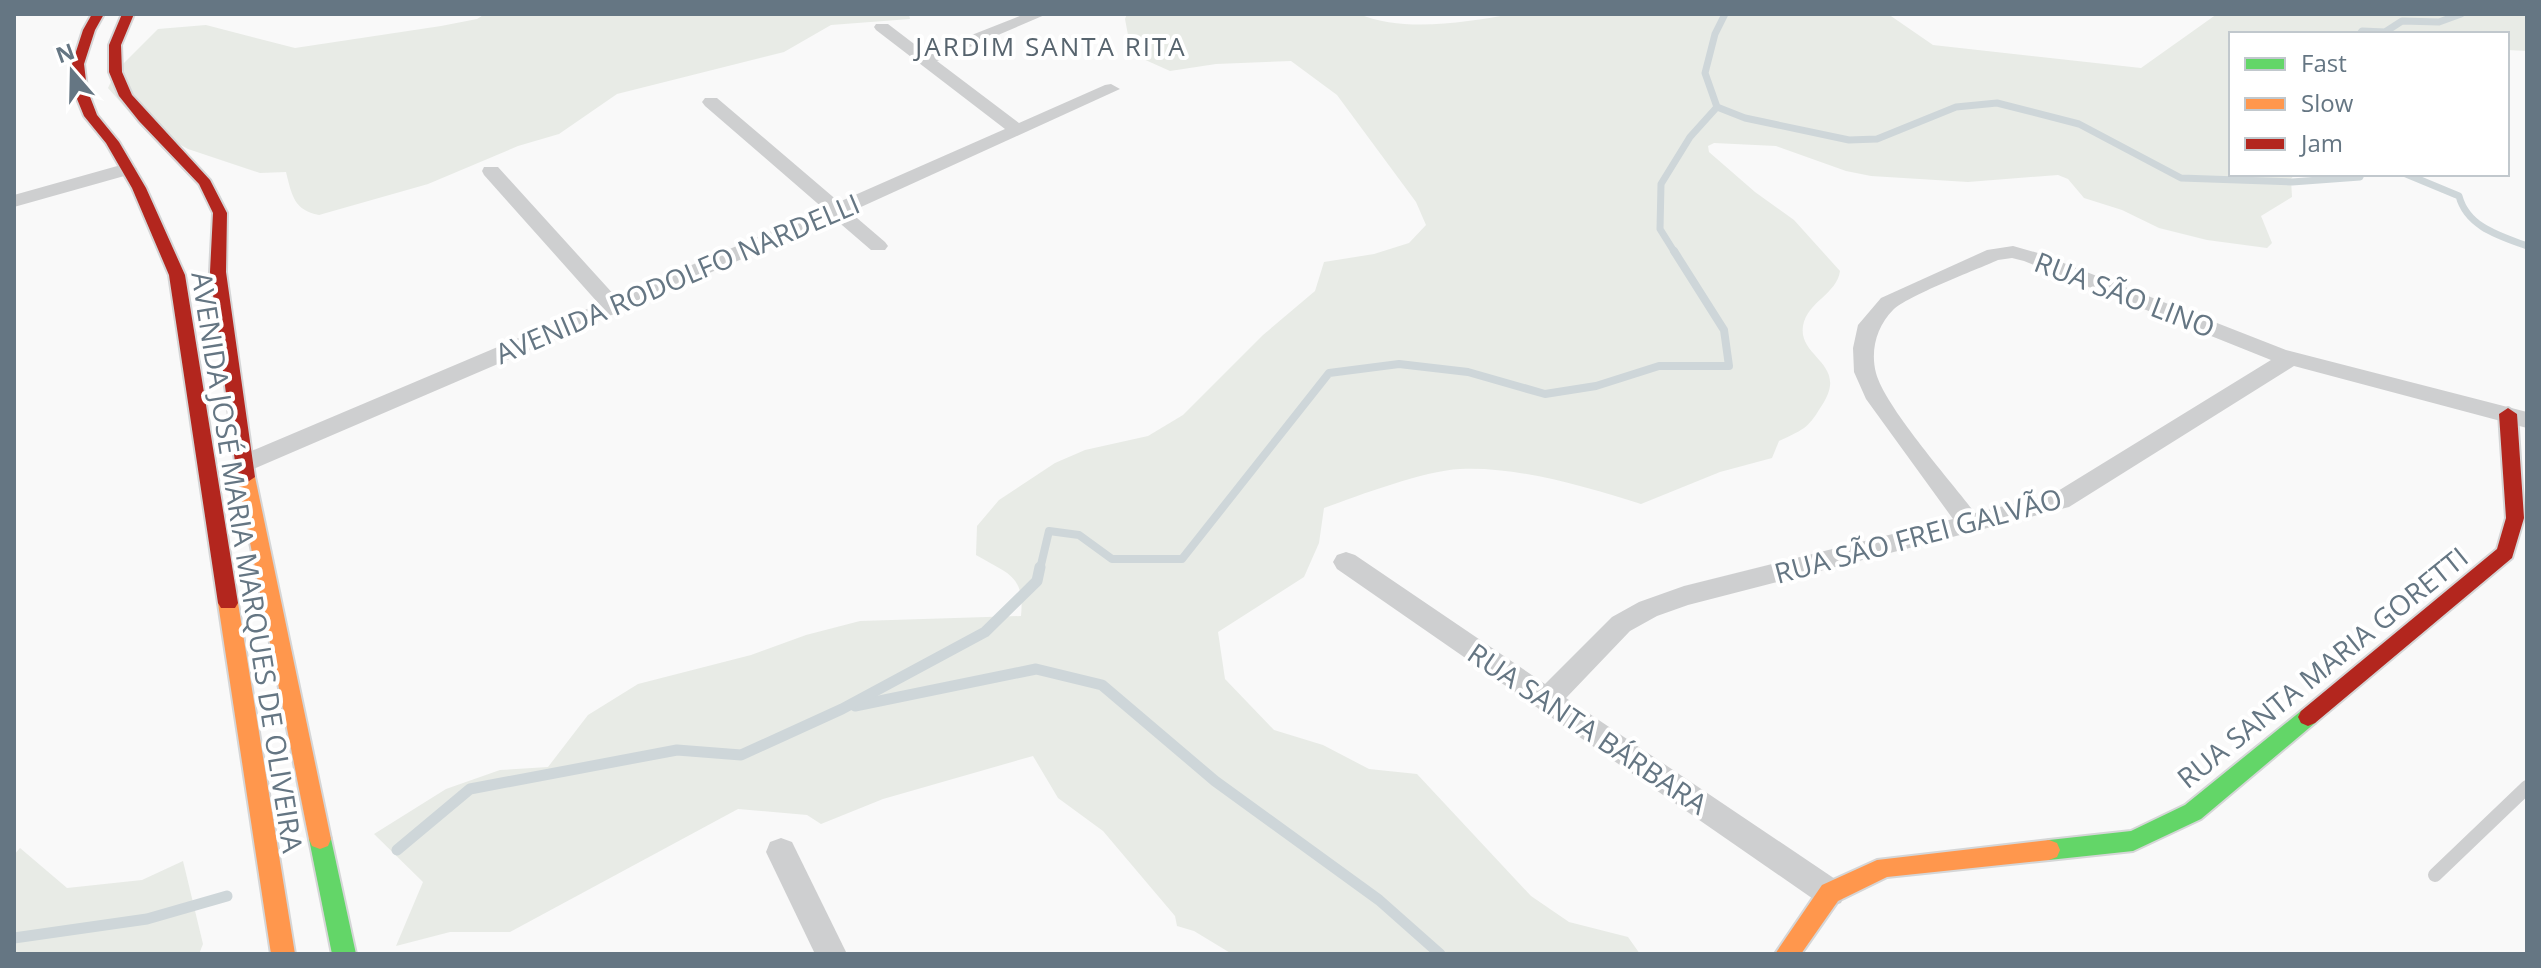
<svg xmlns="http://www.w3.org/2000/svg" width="2541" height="968" viewBox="0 0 2541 968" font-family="'Open Sans',sans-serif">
<rect width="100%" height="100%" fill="#f9f9f9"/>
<g fill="#e8ebe6">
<path d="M485,14H909L910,19L831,25L784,52L617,94L559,134L518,146L428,184L319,215C294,210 292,196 286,172L260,173L188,149L151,129L130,113L108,88L116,71L158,29L206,25L295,48L441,26L477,19Z"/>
<path d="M1127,14H1359C1405,33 1465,22 1513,14H1888L1933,45L2141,68L2217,14H2527V51L2507,50V34H2231V174H2295L2291,179L2292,197L2261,216L2272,243L2267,248L2207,240L2159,228L2122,210L2084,198L2068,179L2058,175L1968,182L1871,176L1846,171L1776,146L1714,143L1708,146L1709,152L1755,192L1794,220L1840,271C1837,294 1807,302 1803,326C1798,357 1847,363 1824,402C1808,428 1807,428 1779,441L1772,458L1720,472L1641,504C1587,487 1517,466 1460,469C1423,471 1360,495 1324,508L1319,543L1304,577L1218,632L1225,679L1274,730L1323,745L1369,769L1417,774L1531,896L1569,922L1628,937L1640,954H1232L1194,931L1177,926L1175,916L1103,831L1058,798L1033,756L883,799L821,824L807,815L738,809L510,932H450L396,946L423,882L374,834L446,789L500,770L548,767L588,715L638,684L751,655L806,635L860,621L1021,616C1025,575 1008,574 976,555L977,526L999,500L1055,463L1085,450L1148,436L1183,415L1263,335L1315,291L1324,262L1374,254L1409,243L1426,225L1416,202L1337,95L1291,61L1216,64L1170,71L1141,58L1128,35L1125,19Z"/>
<polygon points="20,848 67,888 142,880 183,861 203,944 199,954 14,954 14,855"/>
</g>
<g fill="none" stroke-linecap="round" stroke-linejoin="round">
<g stroke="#ced6d9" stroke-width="7">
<polyline points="1725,14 1715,34 1705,73 1717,107 1745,118 1849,140 1877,139 1956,107 1997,103 2079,124 2181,178 2292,182 2360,177 2361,174"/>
<polyline points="2360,34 2362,31 2385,32 2402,21 2439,22 2461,14"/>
<path d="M2406,174L2459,196C2467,227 2500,236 2527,246"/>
<polyline points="1675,253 1660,229 1661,184 1690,137 1717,107"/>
</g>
<polyline stroke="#ced6d9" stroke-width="8" points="1040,569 1049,531 1079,535 1112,559 1182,559 1329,373 1399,364 1468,372 1545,394 1596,386 1659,366 1729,366 1724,330 1674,251"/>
<g stroke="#ced6d9" stroke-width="11">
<polyline points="855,706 1036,669 1102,685 1215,781 1379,900 1440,954"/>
<polyline points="397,850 470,789 677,750 741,755 842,709 985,632 1037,581 1040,567"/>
<polyline points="14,938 147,919 227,896"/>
</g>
<defs>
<g id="fast">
<polygon points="2308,708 2315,711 2318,717 2315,723 2201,819 2133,851 2049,860 2041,857 2038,850 2041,843 2049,840 2131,831 2185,805 2301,711"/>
<polygon points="320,829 328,832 331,839 356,954 332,954 309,839 312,832"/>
</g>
<g id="slow">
<polygon points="246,471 255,477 331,839 328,846 320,849 312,846 309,839 237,477"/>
<polygon points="228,595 235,598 238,603 295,954 271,954 218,603 221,598"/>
<polygon points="2049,840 2057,843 2060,850 2057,857 2049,860 1887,877 1838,901 1801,954 1775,954 1822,885 1877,860"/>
</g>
<g id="jam">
<polygon points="92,14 104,14 95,30 84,64 87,89 97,115 119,142 146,188 185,275 238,603 235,608 221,608 218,603 169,275 132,188 106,143 84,116 73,89 72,64 83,30"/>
<polygon points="122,14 134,14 121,45 122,72 132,95 210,180 227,213 226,272 255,477 246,483 237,477 210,272 213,213 199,184 139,121 119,96 109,72 109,45"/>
<polygon points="2508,408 2517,414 2524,518 2512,558 2315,723 2308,726 2301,723 2298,717 2301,711 2497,549 2506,518 2499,414"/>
</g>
</defs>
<use href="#fast" stroke="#d5d6d7" stroke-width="4"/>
<use href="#slow" stroke="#d5d6d7" stroke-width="4"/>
<use href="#jam" stroke="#d5d6d7" stroke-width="4"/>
<polyline stroke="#cecfd0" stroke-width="14" points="2435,875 2527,787"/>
<g fill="#cecfd0" fill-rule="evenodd">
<polygon points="1025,14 1047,14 937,61 1019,123 1105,85 1111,84 1120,89 850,212 885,242 888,246 885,250 871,250 835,219 251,470 243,472 235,470 231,464 235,458 599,304 484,175 482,171 484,167 498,167 616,297 824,209 705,106 702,102 705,98 717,98 839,202 1005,129 876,30 874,27 876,24 888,24 926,53"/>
<polygon points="128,163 137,169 135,173 14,207 14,195"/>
<path d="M2013,246L2038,253L2286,350L2527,412V428L2294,366L2069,507L1688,605L1657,616L1630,631L1566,698L1841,883L1845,893L1841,903L1830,907L1819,903L1337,569L1333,562L1337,555L1346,552L1355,555L1545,684L1612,617L1639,602L1684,586L1953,519L1866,399L1854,372L1853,348L1858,325L1881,298L1987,250ZM2012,258L2024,261L2271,360L2053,494L1975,513C1951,481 1885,407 1876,373C1870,350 1877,326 1893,310C1907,296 1976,270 1998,260Z"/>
<polygon points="781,838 792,842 847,954 815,954 766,852 770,842"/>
</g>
<use href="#fast" fill="#63d668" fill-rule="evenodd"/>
<use href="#slow" fill="#ff974d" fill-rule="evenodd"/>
<use href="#jam" fill="#b3261e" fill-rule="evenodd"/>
</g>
<g text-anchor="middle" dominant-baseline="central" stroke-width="8" stroke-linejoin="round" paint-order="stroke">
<g font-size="26" letter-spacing="2" fill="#57646e" stroke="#fff">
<text x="1051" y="46">JARDIM SANTA RITA</text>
</g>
<g font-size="28" fill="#657683" stroke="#fff">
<text transform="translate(677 278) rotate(-23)">AVENIDA RODOLFO NARDELLI</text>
<text transform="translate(2125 294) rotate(21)">RUA SÃO LINO</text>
<text transform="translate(1918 535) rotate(-15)">RUA SÃO FREI GALVÃO</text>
<text transform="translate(248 562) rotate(81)">AVENIDA JOSÉ MARIA MARQUES DE OLIVEIRA</text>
<text transform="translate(2322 667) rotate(-39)">RUA SANTA MARIA GORETTI</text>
<text transform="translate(1588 728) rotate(34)">RUA SANTA BÁRBARA</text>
</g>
</g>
<rect width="2541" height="968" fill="none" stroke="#657683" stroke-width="32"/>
<rect x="2229" y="32" width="280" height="144" fill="#ffffff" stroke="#c1c8cd" stroke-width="2"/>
<rect x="2245" y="58" width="40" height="12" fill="#63d668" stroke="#c1c8cd" stroke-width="2"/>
<text x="2301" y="72" font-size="24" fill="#657683">Fast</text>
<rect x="2245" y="98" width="40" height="12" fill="#ff974d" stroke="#c1c8cd" stroke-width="2"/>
<text x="2301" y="112" font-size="24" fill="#657683">Slow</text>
<rect x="2245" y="138" width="40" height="12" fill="#b3261e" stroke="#c1c8cd" stroke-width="2"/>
<text x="2301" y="152" font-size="24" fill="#657683">Jam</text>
<g transform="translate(72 72) rotate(340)" stroke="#ffffff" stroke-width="6" paint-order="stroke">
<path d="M0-6L14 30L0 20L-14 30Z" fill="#657683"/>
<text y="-12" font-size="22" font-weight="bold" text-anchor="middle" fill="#657683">N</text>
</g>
</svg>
